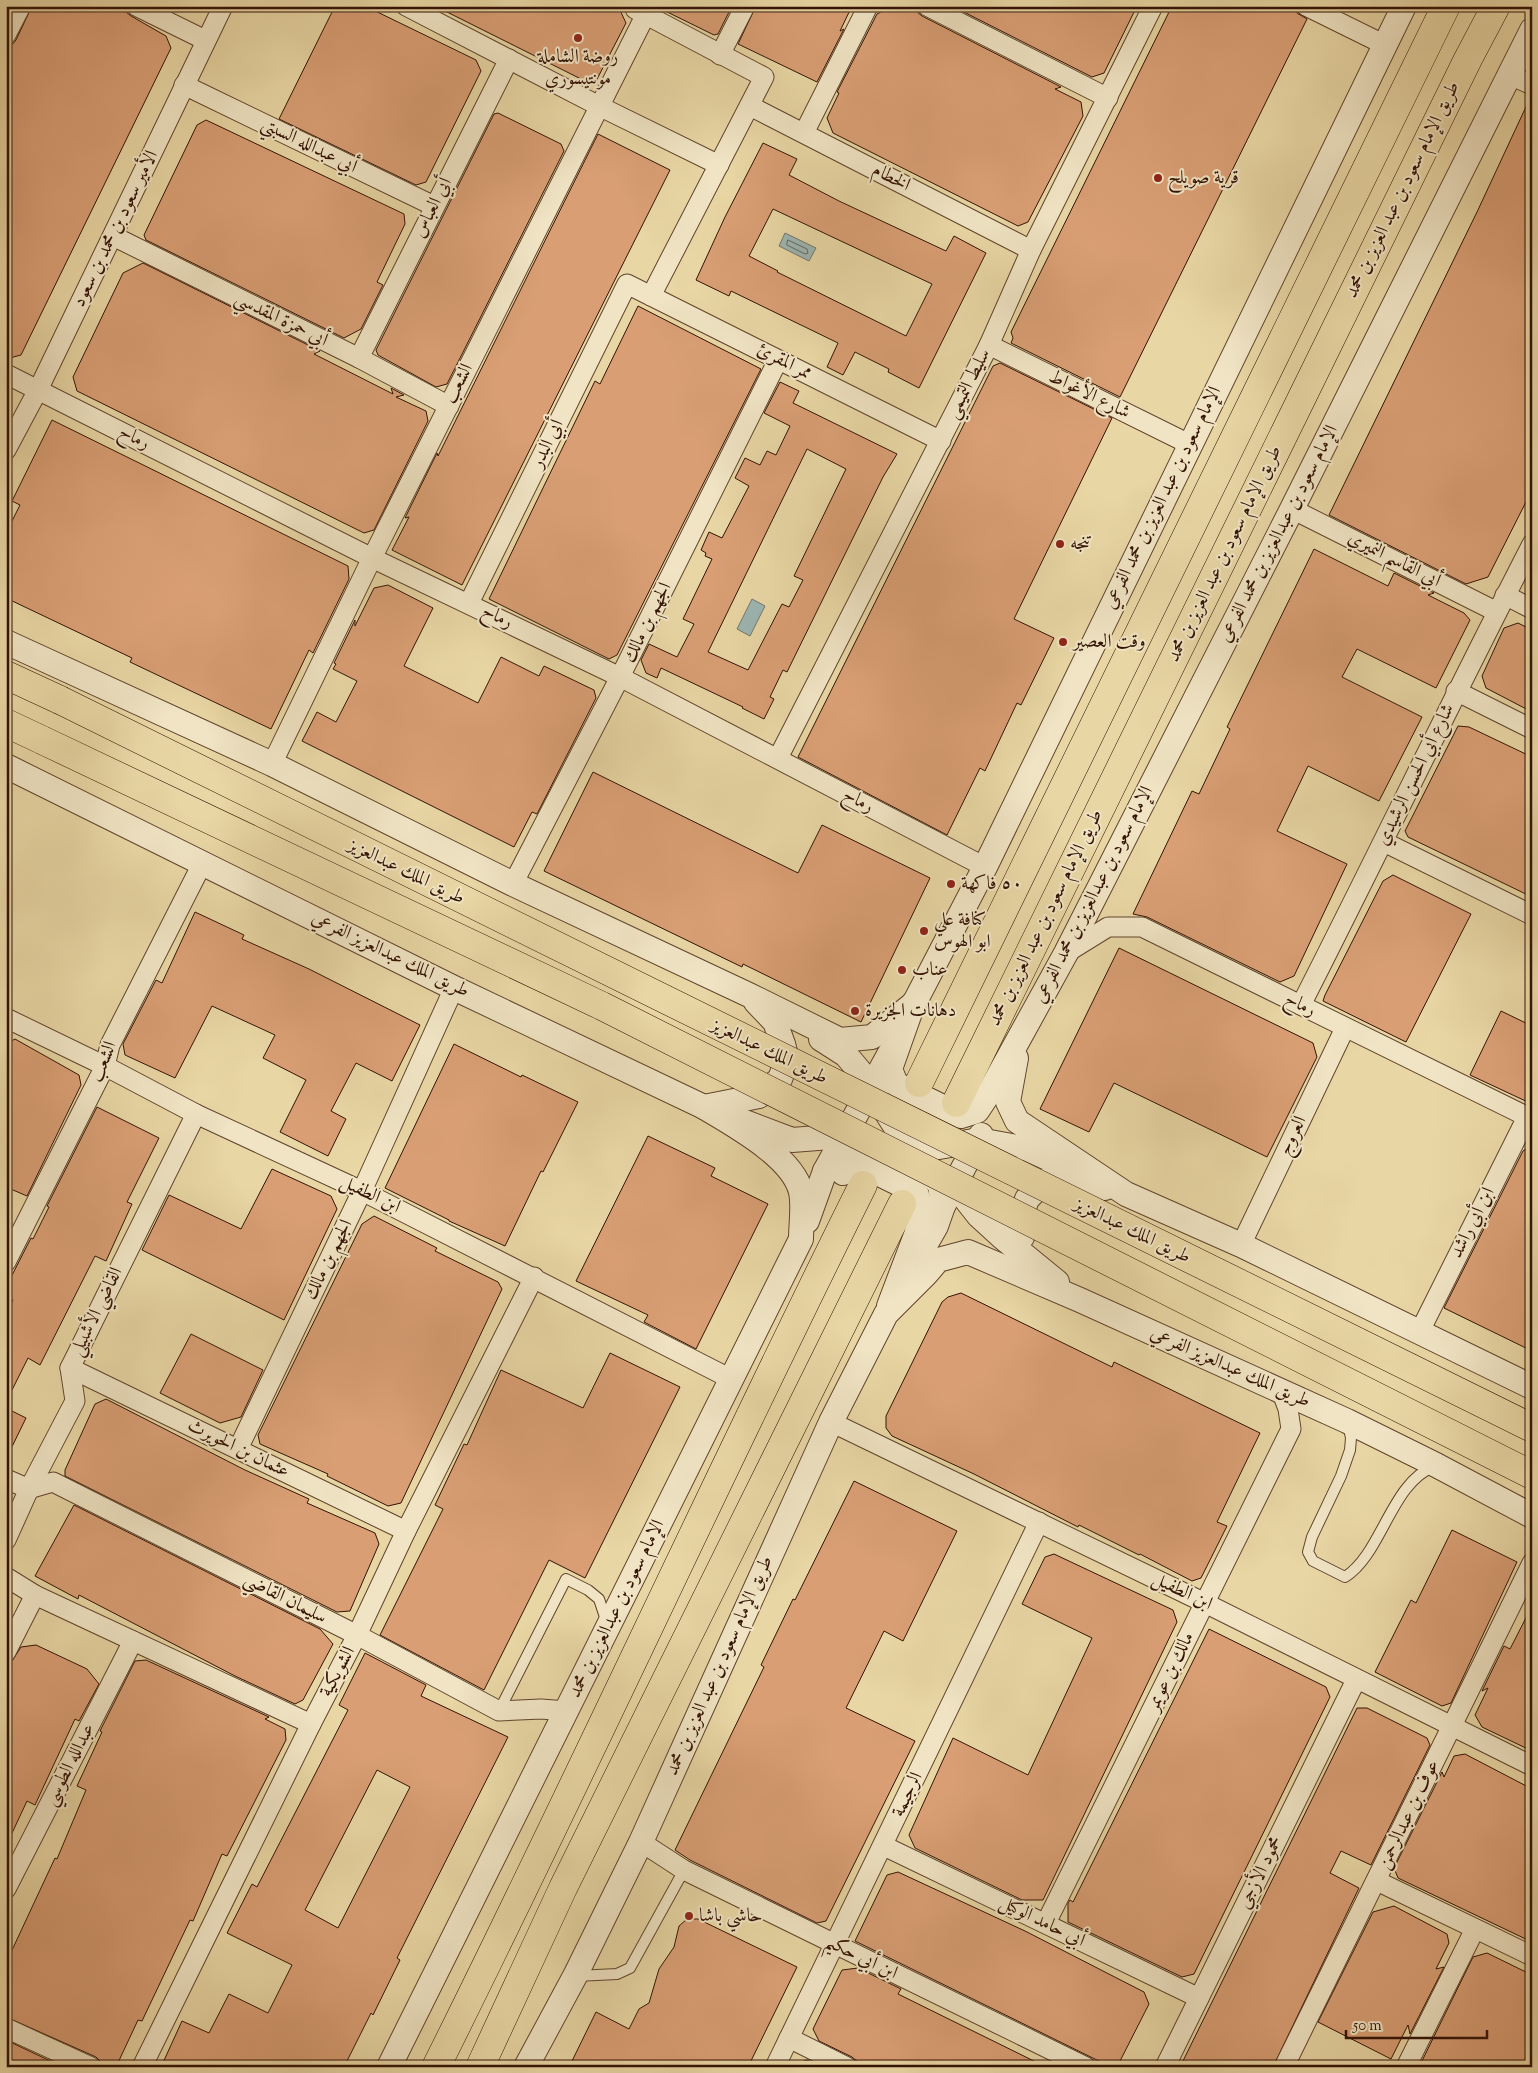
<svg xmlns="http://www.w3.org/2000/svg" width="1538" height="2073" viewBox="0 0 1538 2073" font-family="'Sorts Mill Goudy',Amiri,serif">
<rect width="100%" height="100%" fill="#e8d6a4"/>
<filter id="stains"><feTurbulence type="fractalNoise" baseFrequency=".004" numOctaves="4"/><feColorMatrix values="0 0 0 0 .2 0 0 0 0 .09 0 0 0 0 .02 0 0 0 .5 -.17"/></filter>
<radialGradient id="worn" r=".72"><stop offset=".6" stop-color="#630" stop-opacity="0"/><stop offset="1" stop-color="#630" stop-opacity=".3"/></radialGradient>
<g fill="#9cb6b2" stroke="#72756c">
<polygon points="785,233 816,248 809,261 779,246"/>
<polygon points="752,599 765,606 750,636 737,629"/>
</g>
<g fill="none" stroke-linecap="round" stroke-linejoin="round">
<polygon stroke="#68645b" stroke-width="1" points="788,240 807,249 808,253 805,254 787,245"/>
</g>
<g fill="#d99e74" stroke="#331304" fill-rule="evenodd">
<polygon points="32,6 125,6 126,12 131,16 166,36 171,48 21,355 6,359 6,46 12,45 16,40"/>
<polygon points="335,6 365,6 476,60 481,71 426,182 416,185 279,119"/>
<polygon points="435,6 618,6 626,23 595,83 585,81"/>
<polygon points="655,6 732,6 718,34 714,35"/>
<polygon points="756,6 852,6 840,31 844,29 817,82 738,44"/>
<polygon points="893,6 916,6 917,12 922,16 1061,87 1055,89 1081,102 1083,116 1028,222 1018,226 833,133 827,118 839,93 837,92 877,14"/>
<polygon points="952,6 1137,6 1104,73 1092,77"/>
<polygon points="1172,6 1295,6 1297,13 1307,19 1120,397 1011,343 1013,338 1011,332"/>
<polygon points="1531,96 1532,490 1488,577 1466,584 1329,515 1477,212"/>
<polygon points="498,113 561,144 564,151 447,384 436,387 378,355 376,350 494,114"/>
<polygon points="206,120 404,214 405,224 377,282 383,285 361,329 344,338 146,240 144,235 197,125"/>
<polygon points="598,134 670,170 462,585 392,550 409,517 405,518 437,453 438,456"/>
<path d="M763,143L797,159L789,175L839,201L946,251L954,236L986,253L919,388L888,372L889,369L855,352L843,375L827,367L838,343L731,291L729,296L696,280L725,217ZM773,209L932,284L906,336L777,272L778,271L749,256Z"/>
<polygon points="143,263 320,351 314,354 393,394 391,388 404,395 396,397 426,411 428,421 374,530 364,533 77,391 73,377 123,273"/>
<polygon points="638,306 761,369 617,655 609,659 489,599 595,381 600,384"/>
<polygon points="1000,363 1112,418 1014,619 1054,638 1021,705 1017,703 985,771 980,768 947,835 798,757 993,366"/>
<path d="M780,382L799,391L793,403L897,454L883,477L787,672L783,670L770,697L774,699L764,719L742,708L743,707L661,668L657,678L646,673L641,660L649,644L677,657L694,624L683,619L712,559L705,556L706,553L701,550L709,532L722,538L749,486L735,478L745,458L760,465L767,451L776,455L790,426L764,413ZM807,449L846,469L794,576L803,580L789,607L782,604L748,670L708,652Z"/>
<polygon points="52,420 348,566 349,579 313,653 309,650 271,729 130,662 132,658 6,598 6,533 20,505 12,501"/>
<polygon points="1314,549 1388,586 1394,573 1434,593 1428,595 1464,613 1470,620 1436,688 1357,649 1342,677 1422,717 1379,801 1308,766 1277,831 1347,864 1294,976 1280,982 1147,917 1133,914 1192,791 1199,794 1230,729 1227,727"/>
<polygon points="388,585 433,608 404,666 478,703 501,657 539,676 544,666 594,690 596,698 537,814 532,812 514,847 302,741 317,712 336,722 357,681 333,669 336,664 334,663 355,620 355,626 374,588"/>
<polygon points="1518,623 1532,630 1532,712 1486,688 1482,676 1504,628"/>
<polygon points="1458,726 1469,727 1532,757 1532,897 1408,837 1405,831"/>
<polygon points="593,772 798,873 822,825 930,878 861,1022 743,964 742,967 544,871"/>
<polygon points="1393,875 1471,914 1406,1042 1323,1001 1325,995 1383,881"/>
<polygon points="195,912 244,935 242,939 309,969 420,1025 392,1081 356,1063 331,1111 346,1119 328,1156 280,1132 306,1080 263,1058 275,1035 212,1006 175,1078 125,1055 123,1044 156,980 162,983"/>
<polygon points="1119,948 1313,1043 1317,1057 1267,1157 1114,1083 1089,1132 1040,1109"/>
<polygon points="1501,1011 1532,1026 1532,1104 1470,1075"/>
<polygon points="15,1039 79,1075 81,1085 27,1196 6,1187 6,1044"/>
<polygon points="454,1044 521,1077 522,1075 578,1102 543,1172 541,1171 505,1246 449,1221 449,1220 385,1188"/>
<polygon points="97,1107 159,1138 127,1202 132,1204 106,1261 95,1256 40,1365 28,1358 6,1402 6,1312 13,1300 6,1297 6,1287 31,1238 33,1239 49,1207 47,1206"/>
<polygon points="648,1136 715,1168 711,1176 768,1204 696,1349 644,1322 648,1315 576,1281"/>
<polygon points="1532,1145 1532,1351 1444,1308 1523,1151"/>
<polygon points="272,1169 331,1196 337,1209 284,1320 142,1250 169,1195 241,1229"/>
<polygon points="374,1216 437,1248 435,1251 498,1282 502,1289 401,1503 388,1506 327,1476 328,1474 260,1444 258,1435 362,1224"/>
<polygon points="961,1293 1112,1367 1114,1362 1260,1433 1217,1522 1227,1526 1201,1578 1192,1581 1140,1554 1139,1555 1079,1525 1078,1527 974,1474 892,1436 886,1428 886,1416 942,1302 948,1297"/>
<polygon points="191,1334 263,1370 241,1417 220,1423 160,1393"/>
<polygon points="610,1353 680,1387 585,1578 549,1560 484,1690 380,1635 443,1509 435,1505 464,1444 467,1445 501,1370 583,1408"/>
<polygon points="106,1399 245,1470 309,1499 307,1503 375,1533 379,1544 350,1611 337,1612 65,1476 65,1470 95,1404"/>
<polygon points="6,1408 26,1418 6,1459"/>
<polygon points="854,1481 957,1531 903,1641 884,1631 846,1708 915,1741 826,1921 817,1923 690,1860 675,1850 764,1667 761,1665 793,1599 795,1600"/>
<polygon points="74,1505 320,1629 333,1644 303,1700 295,1704 235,1676 79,1595 78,1599 35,1576"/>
<polygon points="1452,1530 1517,1562 1451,1703 1442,1706 1375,1672 1411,1600 1416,1603"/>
<polygon points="1054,1554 1173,1610 1177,1622 1043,1900 1022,1900 915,1848 909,1835 953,1738 1028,1775 1092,1638 1022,1604 1045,1557"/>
<polygon points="1532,1606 1532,1751 1482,1727 1475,1715 1488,1688 1482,1691 1504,1646 1510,1649"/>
<polygon points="1209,1629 1326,1687 1330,1697 1194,1974 1182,1977 1068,1922 1068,1903 1070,1900 1073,1902"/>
<polygon points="36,1645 87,1669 99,1684 79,1721 75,1719 35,1805 27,1801 6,1846 6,1663 12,1661 21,1647"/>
<path d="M365,1653L426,1685L421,1696L508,1737L397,1958L400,1960L373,2015L371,2013L344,2067H161L182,2021L209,2033L229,1994L268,2013L292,1965L227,1933L252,1884L257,1887L348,1710L339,1705ZM377,1770L410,1787L338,1928L305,1910Z"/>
<polygon points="146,1660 269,1717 265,1719 285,1729 286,1740 227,1856 222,1854 193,1921 190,1920 142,2021 138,2020 116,2067 102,2067 100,2061 96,2057 6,2017 6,1963 55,1858 57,1859 86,1790 77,1786 102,1732 100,1731 135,1661"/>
<polygon points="1357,1708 1367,1708 1427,1738 1430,1745 1371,1865 1341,1851 1330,1873 1359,1888 1273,2067 1180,2067"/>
<polygon points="1465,1754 1532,1789 1532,1942 1398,1878 1394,1868 1442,1772 1444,1777 1454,1756"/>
<polygon points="898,1872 1025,1931 1144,1992 1149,2004 1119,2063 1107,2065 855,1941 887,1875"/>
<polygon points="1394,1906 1447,1934 1449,1943 1436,1969 1444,1967 1410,2034 1408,2025 1391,2059 1318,2022 1373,1912"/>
<polygon points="687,1919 698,1919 797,1967 748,2067 584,2067 572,2061 596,2012 629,2029 639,2009 649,2003 659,1969 674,1947 679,1926"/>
<polygon points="1487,1953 1532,1975 1532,2067 1419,2067 1473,1957"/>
<polygon points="858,1968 901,1989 898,1994 1046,2067 858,2067 857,2061 852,2057 819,2041 813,2029 842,1970"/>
<polygon points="6,2040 63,2067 6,2067"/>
<polygon points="807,2060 821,2067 795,2067 795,2064"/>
</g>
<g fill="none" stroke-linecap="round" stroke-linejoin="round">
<defs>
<g id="service">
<path d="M1348,1424L1351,1438L1350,1450L1341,1476L1312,1537L1308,1552L1313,1561L1345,1577C1382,1554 1391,1482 1435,1466"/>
<polyline points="499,1711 566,1579 588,1590 599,1599 607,1623"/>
<polyline points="576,1976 617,1974 630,1968 684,1870"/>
</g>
<g id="minor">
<polyline points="136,6 205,40"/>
<polyline points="406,6 601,107 719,165"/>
<polyline points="927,6 1108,98"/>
<polyline points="1306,6 1385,45"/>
<polyline points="635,9 764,77 651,296"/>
<polyline points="6,35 21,6"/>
<polyline points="720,55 745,6"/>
<polyline points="1510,75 1532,85"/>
<polyline points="184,85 434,206"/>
<polyline points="750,106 1031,250"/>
<polyline points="804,133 868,6"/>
<polyline points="113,236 359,358 449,406"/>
<polyline points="989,345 1189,444"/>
<polyline points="359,358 509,59"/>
<polyline points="6,374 372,558 620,677 985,867"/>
<polyline points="6,450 38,390 223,6"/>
<polyline points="1292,509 1497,612"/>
<polyline points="1505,595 1532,609"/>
<polyline points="469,603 627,284 941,441"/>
<polyline points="1456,691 1532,729"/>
<polyline points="778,758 989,345 1031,250 1153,6"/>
<polyline points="272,764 372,558 646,14 642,6"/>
<polyline points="1384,842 1532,915"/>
<polyline points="513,884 620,677 778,360"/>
<polyline points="1066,953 1108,927 1142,927 1532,1119"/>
<path d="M1301,1005C1379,852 1453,697 1532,544"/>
<polyline points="6,1018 105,1066 196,1114 362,1191 731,1379"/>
<polyline points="1241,1245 1345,1028"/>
<polyline points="6,1262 105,1066 110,1045 203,862"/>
<polyline points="1420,1331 1527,1117"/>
<polyline points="70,1368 406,1531"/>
<polyline points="831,1422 1205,1603 1532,1766"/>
<polyline points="238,1449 362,1191 454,988"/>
<polyline points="6,1479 29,1489 53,1482 357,1635 499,1711 541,1709 567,1711"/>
<polyline points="6,1540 29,1489 75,1401 70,1368 196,1114"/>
<polyline points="6,1577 35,1595 311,1724"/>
<polyline points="6,1652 35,1595"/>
<polyline points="641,1842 684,1870 1086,2067"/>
<polyline points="884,1846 1199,1998"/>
<polyline points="1377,1881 1532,1956"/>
<polyline points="6,1889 133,1641"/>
<polyline points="1046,1923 1291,1429 1288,1409 1281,1390"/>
<polyline points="6,2028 91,2067"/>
<polyline points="789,2038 847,2067"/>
<polyline points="142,2067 311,1724 357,1635 406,1531 534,1277"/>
<polyline points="775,2067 1039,1522"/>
<polyline points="1165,2067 1356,1680"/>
<polyline points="1284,2067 1532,1563"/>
<polyline points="1406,2067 1475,1929"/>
</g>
<g id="tertiary">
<polyline points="6,642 272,764 513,884 749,995 840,1040 872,1037 912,1005"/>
<path d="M6,766L454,988L704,1107C734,1125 793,1157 801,1192C804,1206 801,1224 801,1239L389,2067"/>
<polyline points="913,1004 890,1069 896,1084 961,1116 977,1111 989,1093 1066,953 1292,509 1532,30"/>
<polyline points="906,1019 985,867 1404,6"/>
<polyline points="821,1039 846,1055 862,1074 911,1151 940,1185 943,1206"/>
<polyline points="1016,1058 1008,1102 1017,1121 1126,1194 1241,1245 1532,1387"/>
<polyline points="704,1107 759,1096 780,1079 787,1060 783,1044 775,1022 756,1002"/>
<polyline points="742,1121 792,1140 844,1136 855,1138"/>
<polyline points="825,1171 891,1051"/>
<polyline points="843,1173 861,1165 916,1192 922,1211 916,1235 889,1306"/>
<polyline points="953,1183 979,1216 1002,1237 1057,1282"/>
<polyline points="807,1221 825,1171 834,1161 846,1155 922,1150 979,1140 1028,1149 1063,1165"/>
<polyline points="1022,1237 1022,1214 1027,1199 1045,1181 1063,1175 1105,1188"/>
<polyline points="920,1254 936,1226 943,1206 981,1135"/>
<polyline points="526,2067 575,1976 641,1842 831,1422 886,1314 926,1274 938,1260 968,1252 1080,1300 1347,1421 1436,1465 1532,1516"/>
</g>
<g id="primary">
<polyline points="6,675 60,700"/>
<polyline points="6,723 42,740"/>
<polyline points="919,1083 1446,6"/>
<polyline points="956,1103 1468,59 1496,6"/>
<path d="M436,2067C582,1775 717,1477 863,1185"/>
<polyline points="480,2067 563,1888 902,1204"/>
</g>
</defs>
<use href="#service" stroke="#60442c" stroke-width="12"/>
<use href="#minor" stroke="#60442c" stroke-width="21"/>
<use href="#tertiary" stroke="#60442c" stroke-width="26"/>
<use href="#primary" stroke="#331304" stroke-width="29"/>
<use href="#service" stroke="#f0e4c4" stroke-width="10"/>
<use href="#minor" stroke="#f0e4c4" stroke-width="19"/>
<use href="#tertiary" stroke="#f0e4c4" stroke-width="24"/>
<use href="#primary" stroke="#e8d6a4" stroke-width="28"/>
<defs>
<g id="primary-bridge">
<polyline points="60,700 1532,1428"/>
<polyline points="42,740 602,1006 1532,1475"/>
</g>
</defs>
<use href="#primary-bridge" stroke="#331304" stroke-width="29" stroke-linecap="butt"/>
<use href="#primary-bridge" stroke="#e8d6a4" stroke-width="28"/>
</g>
<g fill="#8f2418" stroke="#f0e4c4" stroke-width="2">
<circle cx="578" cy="38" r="5"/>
<circle cx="1158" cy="178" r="5"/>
<circle cx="1060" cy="544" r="5"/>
<circle cx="1063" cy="642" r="5"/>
<circle cx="951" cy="884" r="5"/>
<circle cx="924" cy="931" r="5"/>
<circle cx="902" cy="970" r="5"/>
<circle cx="855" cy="1011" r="5"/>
<circle cx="689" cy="1916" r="5"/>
</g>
<g text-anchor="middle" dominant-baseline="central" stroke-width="4" stroke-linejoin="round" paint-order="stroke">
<g font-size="19" fill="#331304" stroke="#f0e4c4" text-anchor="start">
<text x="578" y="57" text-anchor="middle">روضة الشاملة<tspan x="578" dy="22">مونتيسوري</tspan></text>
<text x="1168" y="178">قرية صويلح</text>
<text x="1070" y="544">تنجه</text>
<text x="1073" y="642">وقت العصير</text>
<text x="961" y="884">٥٠ فاكهة</text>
<text x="934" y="920">كنافة علي<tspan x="934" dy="22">ابو الهوس</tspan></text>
<text x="912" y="970">عناب</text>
<text x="865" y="1011">دهانات الجزيرة</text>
<text x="699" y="1916">حاشي باشا</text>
</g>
<g font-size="19" fill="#331304" stroke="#f0e4c4">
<text transform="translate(309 146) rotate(26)">أبي عبدالله السبتي</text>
<text transform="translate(891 178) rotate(27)">الخطام</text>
<text transform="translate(1403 190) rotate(-64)">طريق الإمام سعود بن عبد العزيز بن محمد</text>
<text transform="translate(433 208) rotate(-63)">أبي العباس</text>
<text transform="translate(116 229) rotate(-64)">الأمير سعود بن محمد بن سعود</text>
<text transform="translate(281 320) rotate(26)">أبي حمزة المقدسي</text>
<text transform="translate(784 362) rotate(27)">ممر المقرئ</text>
<text transform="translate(459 384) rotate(-63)">الشعب</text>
<text transform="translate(969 384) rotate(-63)">سليط التميمي</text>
<text transform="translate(1089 395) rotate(26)">شارع الأغواط</text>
<text transform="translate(134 438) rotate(27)">رماح</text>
<text transform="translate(548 444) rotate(-64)">أبي البدر</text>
<text transform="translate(1163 498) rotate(-64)">الإمام سعود بن عبد العزيز بن محمد الفرعي</text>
<text transform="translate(1279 534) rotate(-63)">الإمام سعود بن عبدالعزيز بن محمد الفرعي</text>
<text transform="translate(1225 554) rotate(-64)">طريق الإمام سعود بن عبد العزيز بن محمد</text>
<text transform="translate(1394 560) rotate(27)">أبي القاسم النميري</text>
<text transform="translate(497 617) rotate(26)">رماح</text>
<text transform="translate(648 623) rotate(-64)">الجهم بن مالك</text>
<text transform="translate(1416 775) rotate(-64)">شارع أبي الحسن الرشيدي</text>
<text transform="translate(858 801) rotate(28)">رماح</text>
<text transform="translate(406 872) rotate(26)">طريق الملك عبدالعزيز</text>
<text transform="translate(1094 895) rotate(-63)">الإمام سعود بن عبدالعزيز بن محمد الفرعي</text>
<text transform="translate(1046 918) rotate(-64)">طريق الإمام سعود بن عبد العزيز بن محمد</text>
<text transform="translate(390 955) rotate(26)">طريق الملك عبدالعزيز الفرعي</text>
<text transform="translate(1300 1005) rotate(27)">رماح</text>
<text transform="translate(769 1052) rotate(26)">طريق الملك عبدالعزيز</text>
<text transform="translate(104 1062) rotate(-68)">الشعب</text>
<text transform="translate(1293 1136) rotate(-64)">العروج</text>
<text transform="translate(370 1195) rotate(26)">ابن الطفيل</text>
<text transform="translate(1473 1223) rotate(-63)">ابن أبي راشد</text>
<text transform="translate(1132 1231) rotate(26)">طريق الملك عبدالعزيز</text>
<text transform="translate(329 1260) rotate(-64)">الجهم بن مالك</text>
<text transform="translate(97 1312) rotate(-64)">القاضي الأشبيلي</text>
<text transform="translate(1230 1368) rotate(24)">طريق الملك عبدالعزيز الفرعي</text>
<text transform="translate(238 1449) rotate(26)">عثمان بن الحويرث</text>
<text transform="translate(1182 1592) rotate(26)">ابن الطفيل</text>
<text transform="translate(285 1599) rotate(27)">سليمان القاضي</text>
<text transform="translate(617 1609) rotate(-64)">الإمام سعود بن عبدالعزيز بن محمد</text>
<text transform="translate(720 1666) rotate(-66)">طريق الإمام سعود بن عبد العزيز بن محمد</text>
<text transform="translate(338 1672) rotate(-62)">الشويكية</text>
<text transform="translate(1171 1672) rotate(-64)">مالك بن عويمر</text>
<text transform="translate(70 1765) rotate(-63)">عبدالله الطوسي</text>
<text transform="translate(908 1795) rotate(-64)">الرجيمة</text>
<text transform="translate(1409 1815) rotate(-64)">عوف بن عبدالرحمن</text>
<text transform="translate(1261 1873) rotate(-64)">محمود الأزجي</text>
<text transform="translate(1042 1922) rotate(26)">أبي حامد الوكيل</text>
<text transform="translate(861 1958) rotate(26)">ابن أبي حكيم</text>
</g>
</g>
<rect width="1538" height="2073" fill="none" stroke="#e8d6a4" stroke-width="25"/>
<rect x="8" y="8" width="1523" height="2058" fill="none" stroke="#331304" stroke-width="2.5"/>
<rect x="12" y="12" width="1513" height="2048" fill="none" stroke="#331304"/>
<path d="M1346 2030v8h141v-8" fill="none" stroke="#331304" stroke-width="2.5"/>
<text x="1353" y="2030" font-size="15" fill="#331304" stroke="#f0e4c4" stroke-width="4" paint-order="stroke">50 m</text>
<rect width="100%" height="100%" filter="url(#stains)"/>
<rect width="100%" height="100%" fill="url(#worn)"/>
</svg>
